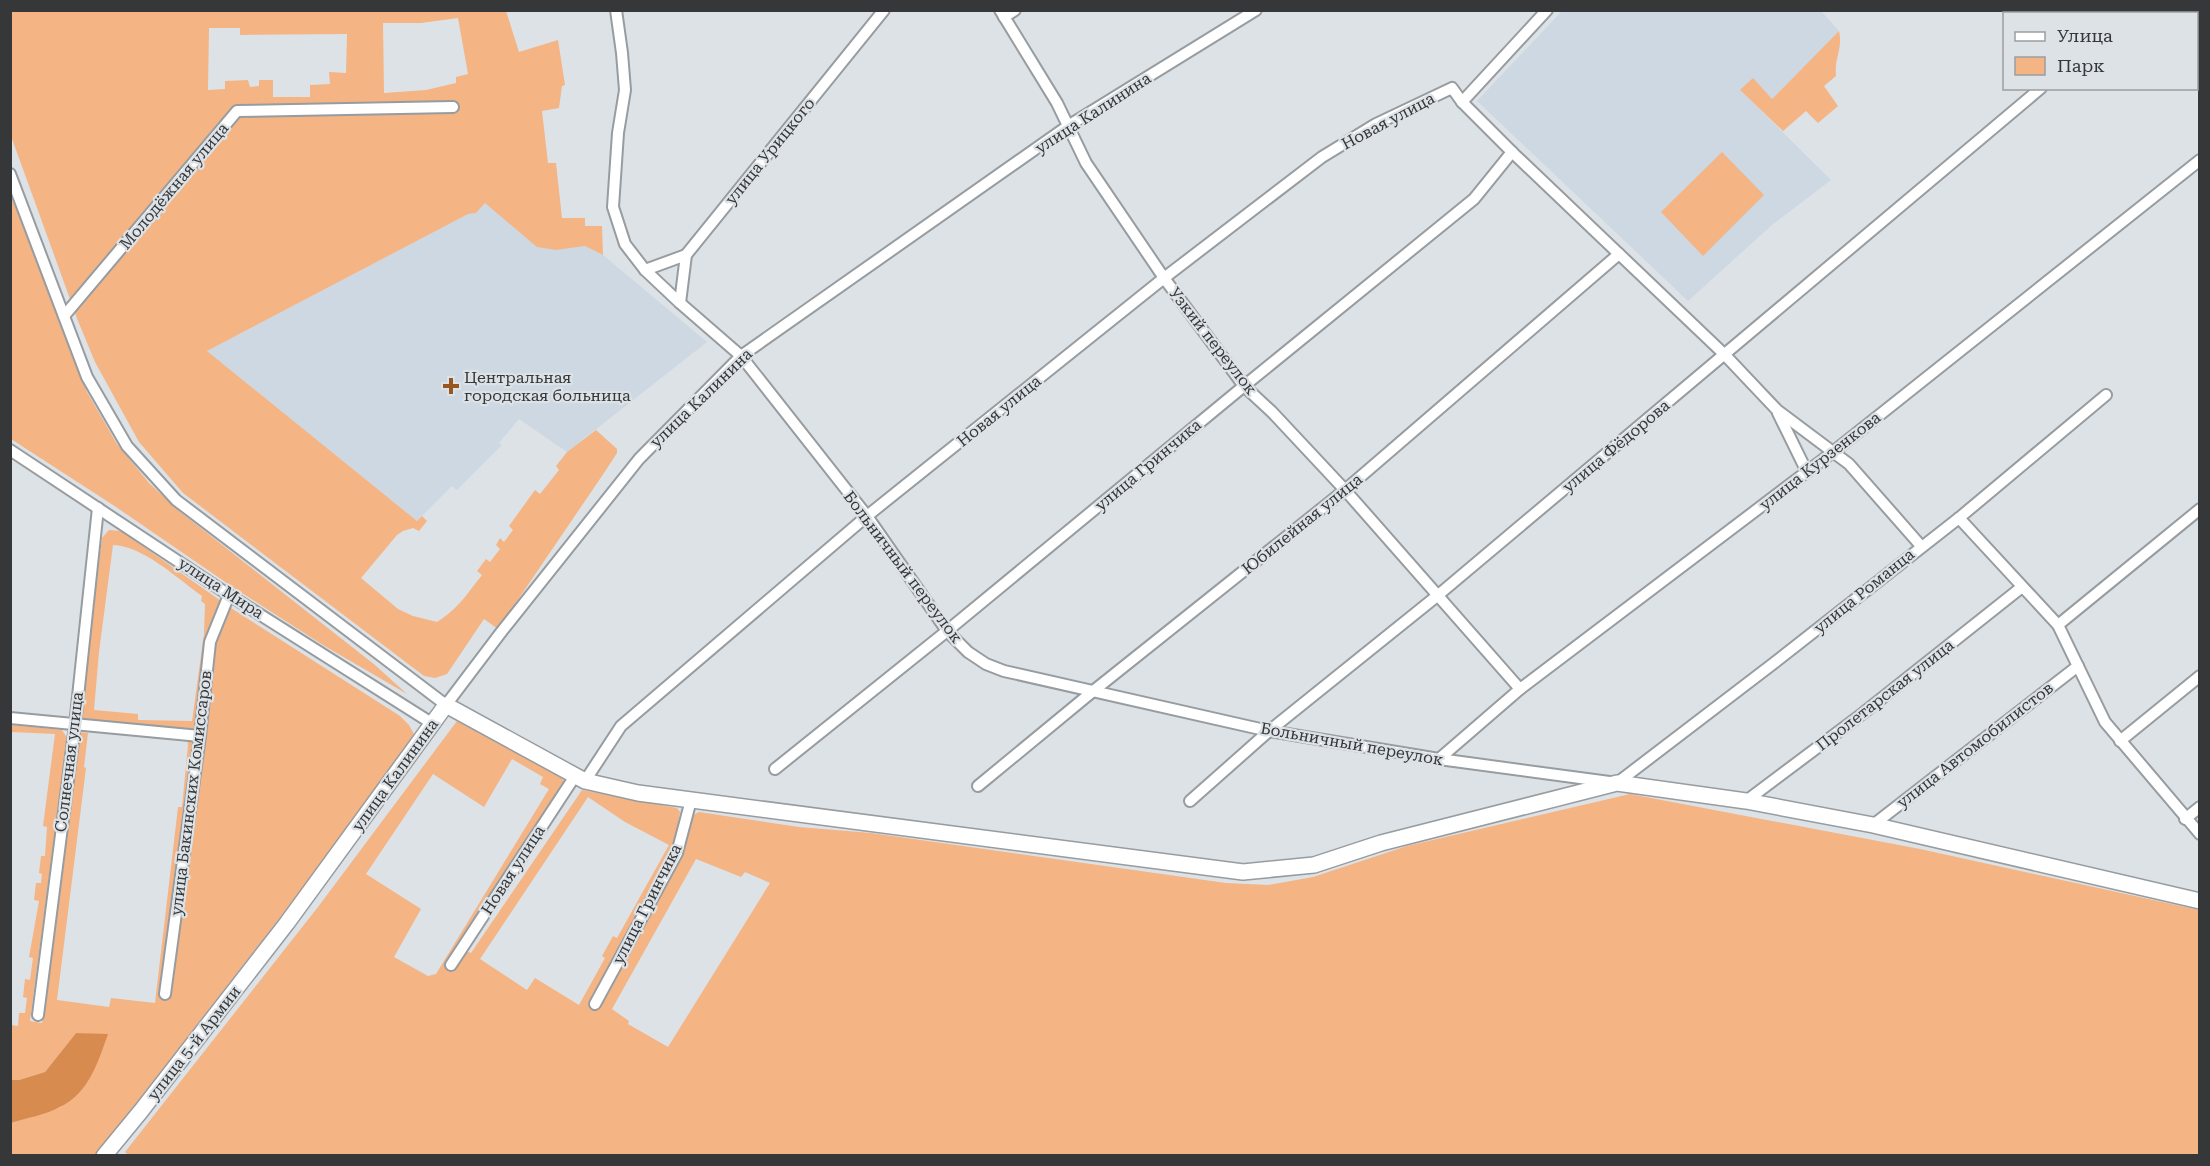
<svg xmlns="http://www.w3.org/2000/svg" width="2210" height="1166" viewBox="0 0 2210 1166" font-family="'Roboto Serif',serif">
<rect width="100%" height="100%" fill="#dde2e7"/>
<g fill="#cdd8e3">
<polygon points="1562,11 1821,11 1839,31 1772,99 1740,90 1831,180 1772,225 1688,301 1477,101"/>
<polygon points="485,203 556,250 585,246 603,255 707,342 567,452 519,419 499,443 502,445 457,490 452,486 417,521 207,351 468,214 476,213"/>
</g>
<g fill="#f4b484" fill-rule="evenodd">
<path d="M11,11H506L519,52L558,40L565,85L562,86L559,108L542,111L548,163H556L562,218H585V226H602L603,255L585,246L556,250L537,247L485,203L476,213L468,214L207,351L417,521L422,516L427,521L419,531L413,528L403,531L397,535L361,578L398,609L413,616L437,622C459,608 466,595 482,575L477,571L486,559L490,562L500,549L496,545L500,538L504,542L513,530L509,526L535,490L540,494L559,470L556,466L567,452L596,430L617,449V453L604,473L498,629L484,619L447,674L435,678L424,676L183,493L139,442L95,362L78,321L11,136ZM458,18L468,74L456,77V83L426,90L384,93L383,23H421ZM209,28H240V35L347,34L346,73L329,72L330,84L310,85V97H273V80H259V86L250,87L248,80L225,81V89L208,90Z"/>
<polygon points="2133,11 2199,11 2199,92 2196,88 2196,14 2135,13"/>
<path d="M1839,31C1843,50 1834,57 1836,76L1824,86L1838,106L1818,123L1806,111L1783,131L1740,90L1753,78L1772,99Z"/>
<polygon points="1722,152 1764,195 1703,256 1661,212"/>
<polygon points="11,193 87,392 117,444 149,483 179,511 375,665 407,694 323,645 234,588 116,507 11,439"/>
<path d="M109,530L121,531L234,610L400,716L409,725L415,736L374,796L96,1155H11V1123L61,1107L107,1035L76,1033L45,1072L19,1080H11V1025L18,1026L19,1013H25L27,998L23,997L25,979L30,980L33,958L29,957L39,901L34,900L36,883H41L42,874L39,873L41,856H45L47,827L43,826L55,734L11,732V725L62,730L67,738L30,1021L42,1023L78,732L88,733L84,767L86,768L57,1000L109,1007L111,998L155,1003L178,807H182L188,745L187,738L84,721L81,718L80,708L102,538ZM113,545C143,546 177,578 202,596L201,601L205,604L204,634L192,721L138,720V714L94,710L99,652Z"/>
<path d="M457,721L562,777L565,784L461,949L471,953L582,790L677,808L680,812L673,855L592,1006L598,1009L657,904L676,864L691,821L693,815L699,812L799,827L871,833L1226,883L1268,885L1313,877L1407,846L1630,794L1920,849L2199,910V1155L129,1156L125,1152L318,907ZM512,759L543,777L540,784L549,789L436,974L428,976L394,957L421,909L366,874L433,774L484,807ZM588,797L625,822L669,845L617,938L613,936L602,956L605,958L579,1005L535,978L527,990L480,959ZM696,859L741,877L745,872L770,883L668,1047L628,1024L629,1021L612,1009Z"/>
</g>
<path fill="#d78b4e" d="M76,1033L108,1034C98,1062 89,1093 60,1107C45,1115 26,1118 11,1123V1080H19L45,1072Z"/>
<g fill="none" stroke-linecap="round" stroke-linejoin="round">
<defs>
<g id="street">
<polyline points="616,10 622,53 625,90 618,133 613,207 625,244 645,270 680,303 741,356 867,516 947,631 968,652 986,664 1004,671 1269,731 1439,759 1617,783 1774,663 1959,518 2106,395"/>
<polyline points="1000,10 1057,103 1086,163 1164,278 1244,386 1272,412 1345,490 1520,689"/>
<polyline points="1004,17 1015,10"/>
<polyline points="1462,102 1547,10"/>
<polyline points="10,174 87,377 127,446 176,500 446,705 502,631 639,459 741,356 1068,126 1256,10"/>
<polyline points="645,270 686,255"/>
<polyline points="680,303 686,255 884,10"/>
<polyline points="64,316 237,111 453,107"/>
<polyline points="1778,413 1807,472"/>
<polyline points="10,450 229,595 433,724"/>
<polyline points="1959,518 2058,625 2105,722 2200,834"/>
<polyline points="2058,625 2200,509"/>
<polyline points="10,718 200,736"/>
<polyline points="2120,741 2200,676"/>
<polyline points="1439,759 1520,689 1833,452 2200,160"/>
<polyline points="775,769 947,631 1244,386 1474,199 1512,152"/>
<polyline points="585,781 621,726 867,516 1164,278 1322,157 1376,124 1452,88 1462,102 1512,152 1724,354 1777,410 1849,464 1921,546"/>
<polyline points="978,786 1092,692 1345,490 1619,254"/>
<polyline points="1190,801 1269,731 1437,596 2041,88"/>
<polyline points="1746,801 1862,714 2022,587"/>
<polyline points="2185,819 2200,807"/>
<polyline points="1873,825 2078,666"/>
<polyline points="451,965 575,776"/>
<polyline points="165,994 200,736 210,642 229,595"/>
<polyline points="595,1004 677,853 691,800"/>
<polyline points="38,1015 75,725 98,508"/>
</g>
<polyline id="secondary" points="104,1156 141,1111 287,923 446,705 585,781 638,793 1243,872 1314,865 1381,843 1617,783 1746,801 1873,825 2200,901"/>
</defs>
<use href="#street" stroke="#969ca0" stroke-width="14"/>
<use href="#secondary" stroke="#969ca0" stroke-width="18"/>
<use href="#street" stroke="#fff" stroke-width="10"/>
<use href="#secondary" stroke="#fff" stroke-width="15"/>
</g>
<path fill="#97571f" stroke="#dde2e7" stroke-width="2" d="M448 377h6v6h6v6h-6v6h-6v-6h-6v-6h6z"/>
<g text-anchor="middle" dominant-baseline="central" stroke-width="4.5" stroke-linejoin="round" paint-order="stroke">
<g font-size="16" fill="#353739" stroke="#dde2e7">
<text transform="translate(1093 113) rotate(-33)">улица Калинина</text>
<text transform="translate(1388 121) rotate(-28)">Новая улица</text>
<text transform="translate(770 151) rotate(-51)">улица Урицкого</text>
<text transform="translate(174 186) rotate(-50)">Молодёжная улица</text>
<text transform="translate(1213 341) rotate(52)">Узкий переулок</text>
<text transform="translate(701 398) rotate(-44)">улица Калинина</text>
<text transform="translate(999 411) rotate(-39)">Новая улица</text>
<text transform="translate(1616 446) rotate(-40)">улица Фёдорова</text>
<text transform="translate(1820 461) rotate(-38)">улица Курзенкова</text>
<text transform="translate(1148 465) rotate(-40)">улица Гринчика</text>
<text transform="translate(1302 524) rotate(-39)">Юбилейная улица</text>
<text transform="translate(903 567) rotate(53)">Больничный переулок</text>
<text transform="translate(221 588) rotate(33)">улица Мира</text>
<text transform="translate(1864 591) rotate(-39)">улица Романца</text>
<text transform="translate(1885 695) rotate(-38)">Пролетарская улица</text>
<text transform="translate(1352 744) rotate(10)">Больничный переулок</text>
<text transform="translate(1975 745) rotate(-38)">улица Автомобилистов</text>
<text transform="translate(69 762) rotate(-83)">Солнечная улица</text>
<text transform="translate(395 775) rotate(-54)">улица Калинина</text>
<text transform="translate(191 793) rotate(-83)">улица Бакинских Комиссаров</text>
<text transform="translate(513 870) rotate(-57)">Новая улица</text>
<text transform="translate(647 904) rotate(-63)">улица Гринчика</text>
<text transform="translate(194 1043) rotate(-52)">улица 5-й Армии</text>
</g>
<g font-size="16" fill="#353739" stroke="#dde2e7" text-anchor="start">
<text x="464" y="377">Центральная<tspan x="464" dy="18">городская больница</tspan></text>
</g>
</g>
<rect width="2210" height="1166" fill="none" stroke="#353739" stroke-width="24"/>
<rect x="2003" y="12" width="195" height="78" fill="#dde2e7" stroke="#9a9ea1" stroke-width="1.5"/>
<rect x="2015" y="32" width="30" height="9" fill="#ffffff" stroke="#9a9ea1" stroke-width="1.5"/>
<text x="2057" y="42" font-size="18" fill="#353739">Улица</text>
<rect x="2015" y="57" width="30" height="18" fill="#f4b484" stroke="#9a9ea1" stroke-width="1.5"/>
<text x="2057" y="72" font-size="18" fill="#353739">Парк</text>
</svg>
